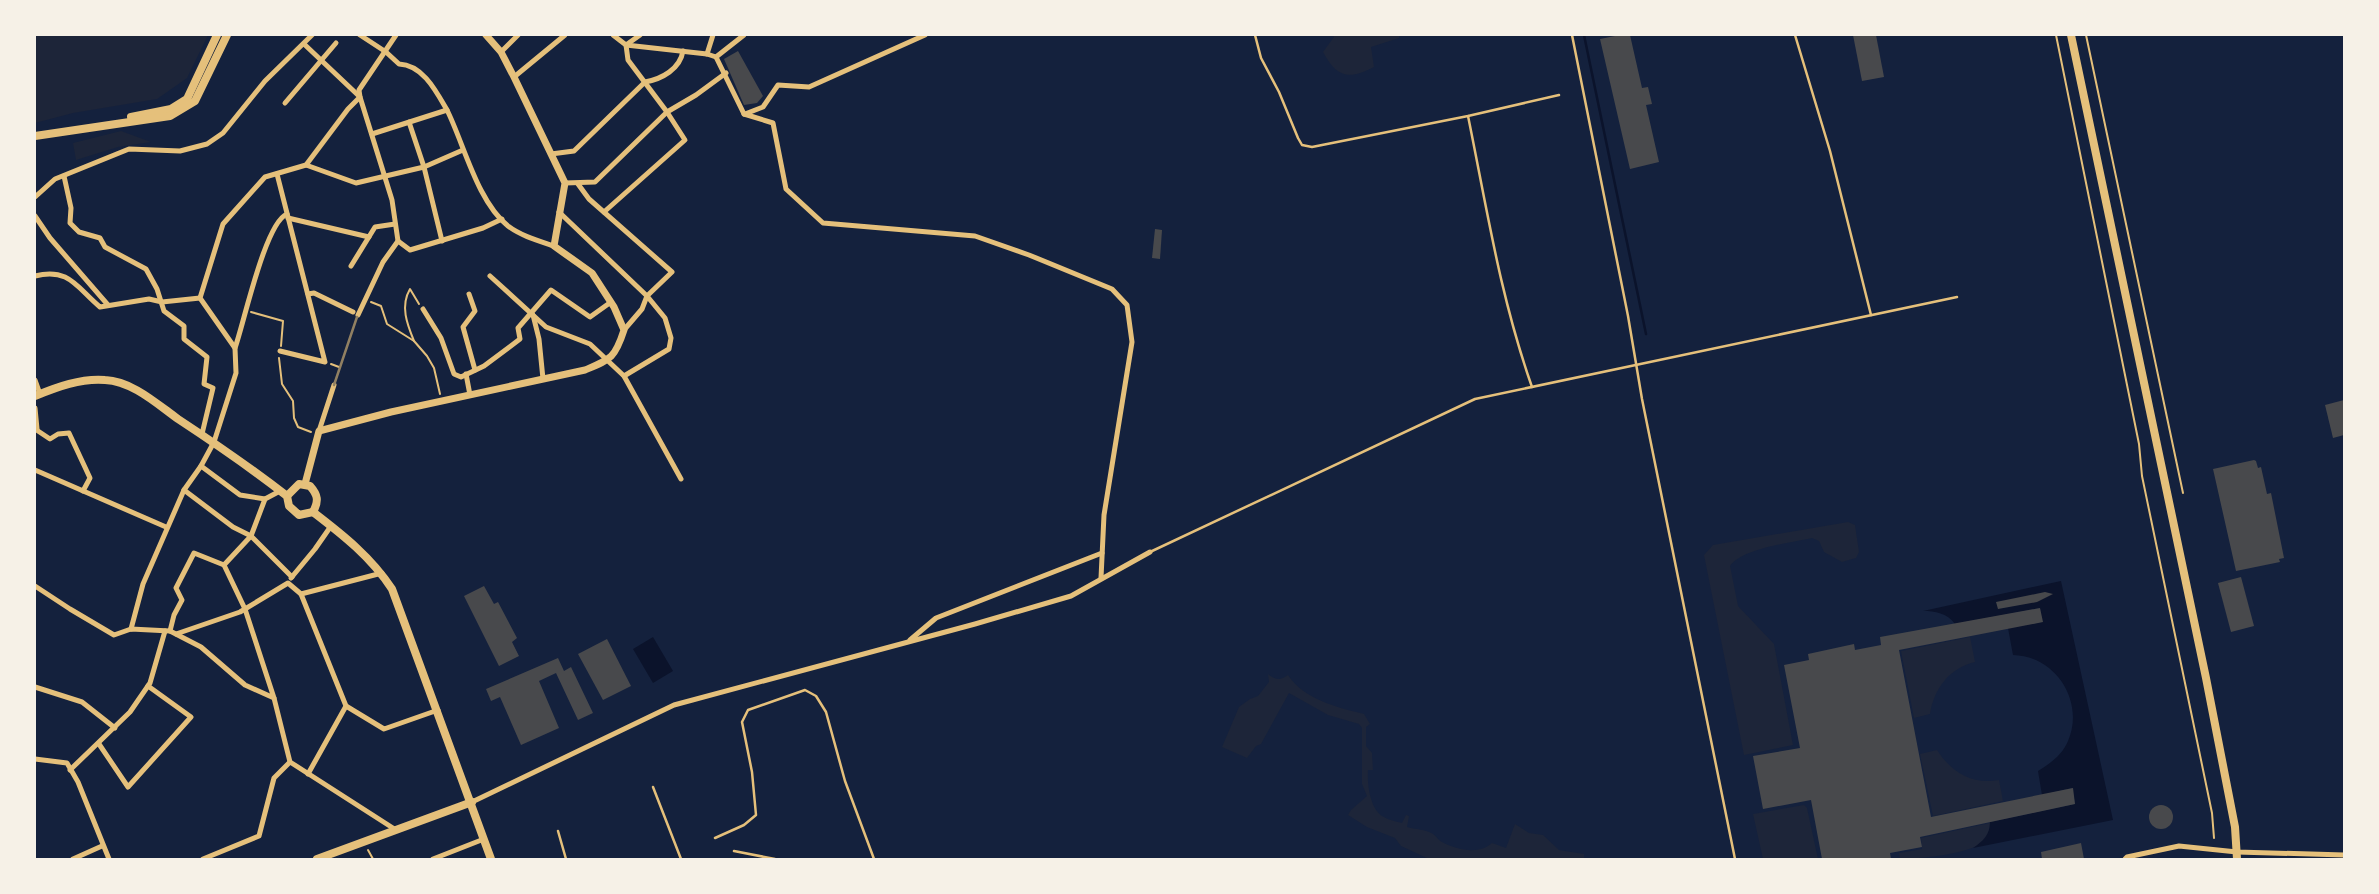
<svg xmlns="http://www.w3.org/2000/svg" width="2379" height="894" viewBox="0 0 2379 894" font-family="'Work Sans',sans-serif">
<rect width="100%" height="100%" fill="#14213d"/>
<g fill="#1d2539">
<polygon points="35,35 208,35 187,78 157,99 73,113 35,123"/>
<path d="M1333,35H1399V38L1371,47L1374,67C1349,80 1337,78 1323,52L1334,37Z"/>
<polygon points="121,131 151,142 118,147 76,160 73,143"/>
<path d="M1848,522L1855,525L1859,552L1856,558L1842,562L1824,552L1819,541L1812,538C1791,543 1743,548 1730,566L1738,606L1774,644L1793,745L1744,755L1704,555L1713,545Z"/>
<path d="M1970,637L1975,662C1949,668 1934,689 1930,714L1914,718L1901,651Z"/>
<path d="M1268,674C1275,680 1280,681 1288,675C1303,699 1339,708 1364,714L1370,724L1366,727V746L1372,753L1373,770H1368C1367,784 1370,808 1382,816C1388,820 1395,821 1402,823L1406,815L1409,816L1407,827C1414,829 1428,830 1433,834C1436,836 1438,840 1442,842C1457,850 1479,855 1492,843L1506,848L1515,824L1529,833L1543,835L1559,850L1584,854V859H1429L1401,846L1395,838L1367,827L1348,815L1351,810L1367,796L1362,784V728L1359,724L1328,715L1289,693L1261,744L1256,746L1247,758L1222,747L1239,707L1250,699L1258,696L1269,682Z"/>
<path d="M1937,750C1951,772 1972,785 1999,780L2003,801L1933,816L1920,754Z"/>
<polygon points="1804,805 1807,808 1818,859 1763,859 1753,814"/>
<path d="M1990,823C1990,829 1988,837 1984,841C1972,854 1917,859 1900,859L1899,853L1922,849L1921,838Z"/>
</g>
<g fill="#0b132b">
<path d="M2061,581L2113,820L1973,848C1983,841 1990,835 1990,822L2075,804L2072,788L2042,795L2038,771C2050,764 2063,754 2068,741C2085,702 2056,656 2013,655L2008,628L2042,622L2040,608L1955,624C1947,613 1935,611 1923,611Z"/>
<polygon points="653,637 673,671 653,683 633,649"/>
</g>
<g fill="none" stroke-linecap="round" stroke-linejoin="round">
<polyline stroke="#0b132b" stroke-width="2.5" points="1584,35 1646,334"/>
</g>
<g fill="#48494c">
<polygon points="1620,35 1630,35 1642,88 1648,87 1652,104 1646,105 1659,162 1630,169 1600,39"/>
<polygon points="1853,35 1876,35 1884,77 1862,81"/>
<polygon points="738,51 763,96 757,103 744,105 724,59"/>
<polygon points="1155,229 1162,230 1160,259 1152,258"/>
<polygon points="2344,400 2344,435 2333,438 2325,405"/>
<polygon points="2254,460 2256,461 2258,468 2261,467 2267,494 2271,493 2284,558 2279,559 2280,562 2236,571 2213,469"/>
<polygon points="2241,577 2254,626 2231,632 2218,583"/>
<polygon points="484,586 494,604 498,602 517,638 512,642 519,656 499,666 464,596"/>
<polygon points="2045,592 2053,594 2037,602 1998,609 1996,602"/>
<polygon points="2040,608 2043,622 1899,650 1931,817 2073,788 2075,804 1920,837 1922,847 1890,853 1891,859 1822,859 1811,800 1763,809 1753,756 1800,748 1784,665 1809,660 1808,654 1854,644 1855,650 1881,645 1880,637"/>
<polygon points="607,639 631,686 603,700 578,654"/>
<polygon points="558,658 564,671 571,667 593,713 578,720 556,673 539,681 559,728 521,745 500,697 491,701 486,689"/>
<circle cx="2161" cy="817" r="12"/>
<polygon points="2081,843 2084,859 2042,859 2041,852"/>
</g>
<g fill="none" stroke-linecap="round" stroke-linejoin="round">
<g stroke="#e5c07b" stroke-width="2">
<polyline points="2056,35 2139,444 2142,476 2212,813 2214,838"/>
<polyline points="2086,35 2183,493"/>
<polyline points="371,302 381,306 387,324 414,341 427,356 434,368 440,394"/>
<polyline points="251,312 283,321 281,346"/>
<path d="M414,341C407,324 400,306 410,289L419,304"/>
<polyline points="279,358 282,384 293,401 294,418 298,427 311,432"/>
<polyline points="331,364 339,367"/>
<polyline points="368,850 373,859"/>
</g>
<g stroke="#e5c07b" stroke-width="2.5">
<polyline points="1255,35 1261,58 1279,92 1298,138 1302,145 1312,147 1468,116 1559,95"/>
<polyline points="1572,35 1628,316 1642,399 1735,859"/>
<polyline points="1795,35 1830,151 1871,315"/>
<path d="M1468,116C1487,209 1500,296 1532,387"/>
<polyline points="1150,552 1475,399 1957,297"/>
<polyline points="653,787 681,859"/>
<polyline points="558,831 566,859"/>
<polyline points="715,838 744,825 756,815 752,772 742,722 748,710 805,690 816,696 826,712 845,781 874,859"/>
<polyline points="734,851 775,859"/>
</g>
<g stroke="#e5c07b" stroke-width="5">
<path d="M360,35L386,52L399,64C423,65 436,91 447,110"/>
<polyline points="613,35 626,45 707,54 716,57 744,114"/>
<polyline points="304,44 360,97 392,200 398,241 383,262 358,315"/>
<polyline points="501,52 518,35"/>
<polyline points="707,54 713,35"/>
<polyline points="716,57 744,35"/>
<polyline points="514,77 565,35"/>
<polyline points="285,103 336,43"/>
<polyline points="744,114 773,123 786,189 823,223 975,236 1029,255 1112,289 1127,305 1132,342 1104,515 1101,578"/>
<polyline points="745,114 763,107 778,85 809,87 925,35"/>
<polyline points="409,122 424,167 442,241"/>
<path d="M372,134L447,110C464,144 477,201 508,226C521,236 539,241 554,246"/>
<path d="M551,154L574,151L645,82C662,79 680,69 683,51"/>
<polyline points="306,165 356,183 424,167 463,150"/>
<polyline points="277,174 325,362 280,351"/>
<polyline points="64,176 71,208 70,223 79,232 100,238 105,247 146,269 157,289 164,311 184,326 184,339 207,357 204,384 213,388 202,434"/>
<polyline points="565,183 595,182 667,112 696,95 726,73"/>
<polyline points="578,184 589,199 672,272 647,296 642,309 624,330"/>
<polyline points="35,197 55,179 129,149 180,151 207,144 223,133 265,81 312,35"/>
<polyline points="559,212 647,296 665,318 671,338 669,349 624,376"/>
<polyline points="604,212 685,140 667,112 628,60 626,45 640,35"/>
<polyline points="35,216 50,238 108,305"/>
<polyline points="288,218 369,237"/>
<polyline points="398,241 410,250 483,228 502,219"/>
<polyline points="351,266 375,227 395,224"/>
<path d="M35,276C69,267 77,288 100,307L149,299L162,302L200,298"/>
<polyline points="490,276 546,327 590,344 624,376 681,479"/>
<polyline points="308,294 314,293 353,312"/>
<polyline points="469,294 475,311 463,327 475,370"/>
<polyline points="423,309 441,338 454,374 461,377 484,366 520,339 518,328 551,290 590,317 611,302"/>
<polyline points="533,315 539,339 543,379"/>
<path d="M235,348C244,323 265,223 287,214"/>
<polyline points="466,374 470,395"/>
<polyline points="35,380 40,394"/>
<polyline points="35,408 37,429"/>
<polyline points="35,429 50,439 58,434 69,433 90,478 83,491"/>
<polyline points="319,431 334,385"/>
<polyline points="201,466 240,495 265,499"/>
<polyline points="35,470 166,527"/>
<polyline points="184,490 233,527 251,536 292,577"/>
<polyline points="224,565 245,609 274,698"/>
<polyline points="291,578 315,549 331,526"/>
<polyline points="35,586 70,609 114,635 131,629 170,631 201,647 245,685 274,698 290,762 396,830"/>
<polyline points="301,594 346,706 384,729 438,710"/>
<polyline points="131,629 143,584 184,490 201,466 214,442 236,373 235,348 200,298 223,224 265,177 306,165 348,109 360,97 359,90 396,35"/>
<polyline points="170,631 174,615 182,600 176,588 194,553 224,565 251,536 265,499 280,491"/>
<polyline points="176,634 240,612 288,583 301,594 382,573"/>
<polyline points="910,640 936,618 1102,553"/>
<polyline points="35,687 82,702 115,728"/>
<polyline points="99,744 128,787 191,717 148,686"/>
<polyline points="35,759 67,763 78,782 109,859"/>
<polyline points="70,770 130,712 150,683 165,631"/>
<polyline points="308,774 346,706"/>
<polyline points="472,802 674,705 975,624 1071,596 1150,552"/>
<polyline points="73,859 102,846"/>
<polyline points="203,859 259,836 274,778 290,762"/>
<polyline points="433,859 484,839"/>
<polyline points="2125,859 2127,857 2179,846 2237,852 2344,855"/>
</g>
<path stroke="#e5c07b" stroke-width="7" d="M305,484L319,431L391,412L585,370C611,359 615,358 624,330L614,307L592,273L554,246L565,183L514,77L501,52L486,35"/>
<g stroke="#e5c07b" stroke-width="8">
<polyline points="2071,35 2206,678 2235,827 2237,859"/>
<polyline points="131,117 171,109 187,99 217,35"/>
<polyline points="35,136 170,116 195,101 227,35"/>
<path d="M35,396C57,387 81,378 105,380C132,381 157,404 178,419C216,444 251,468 287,496L289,506L299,515L313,512"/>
<path d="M287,496L299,484L310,486C318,495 319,501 313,512"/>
<path d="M313,512C343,535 371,557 392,589L491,859"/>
<polyline points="317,859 472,802"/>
</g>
<polyline stroke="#918062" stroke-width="2.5" points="334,385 357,317"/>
</g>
<rect width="2379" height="894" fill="none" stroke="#f6f1e7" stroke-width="72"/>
</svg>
